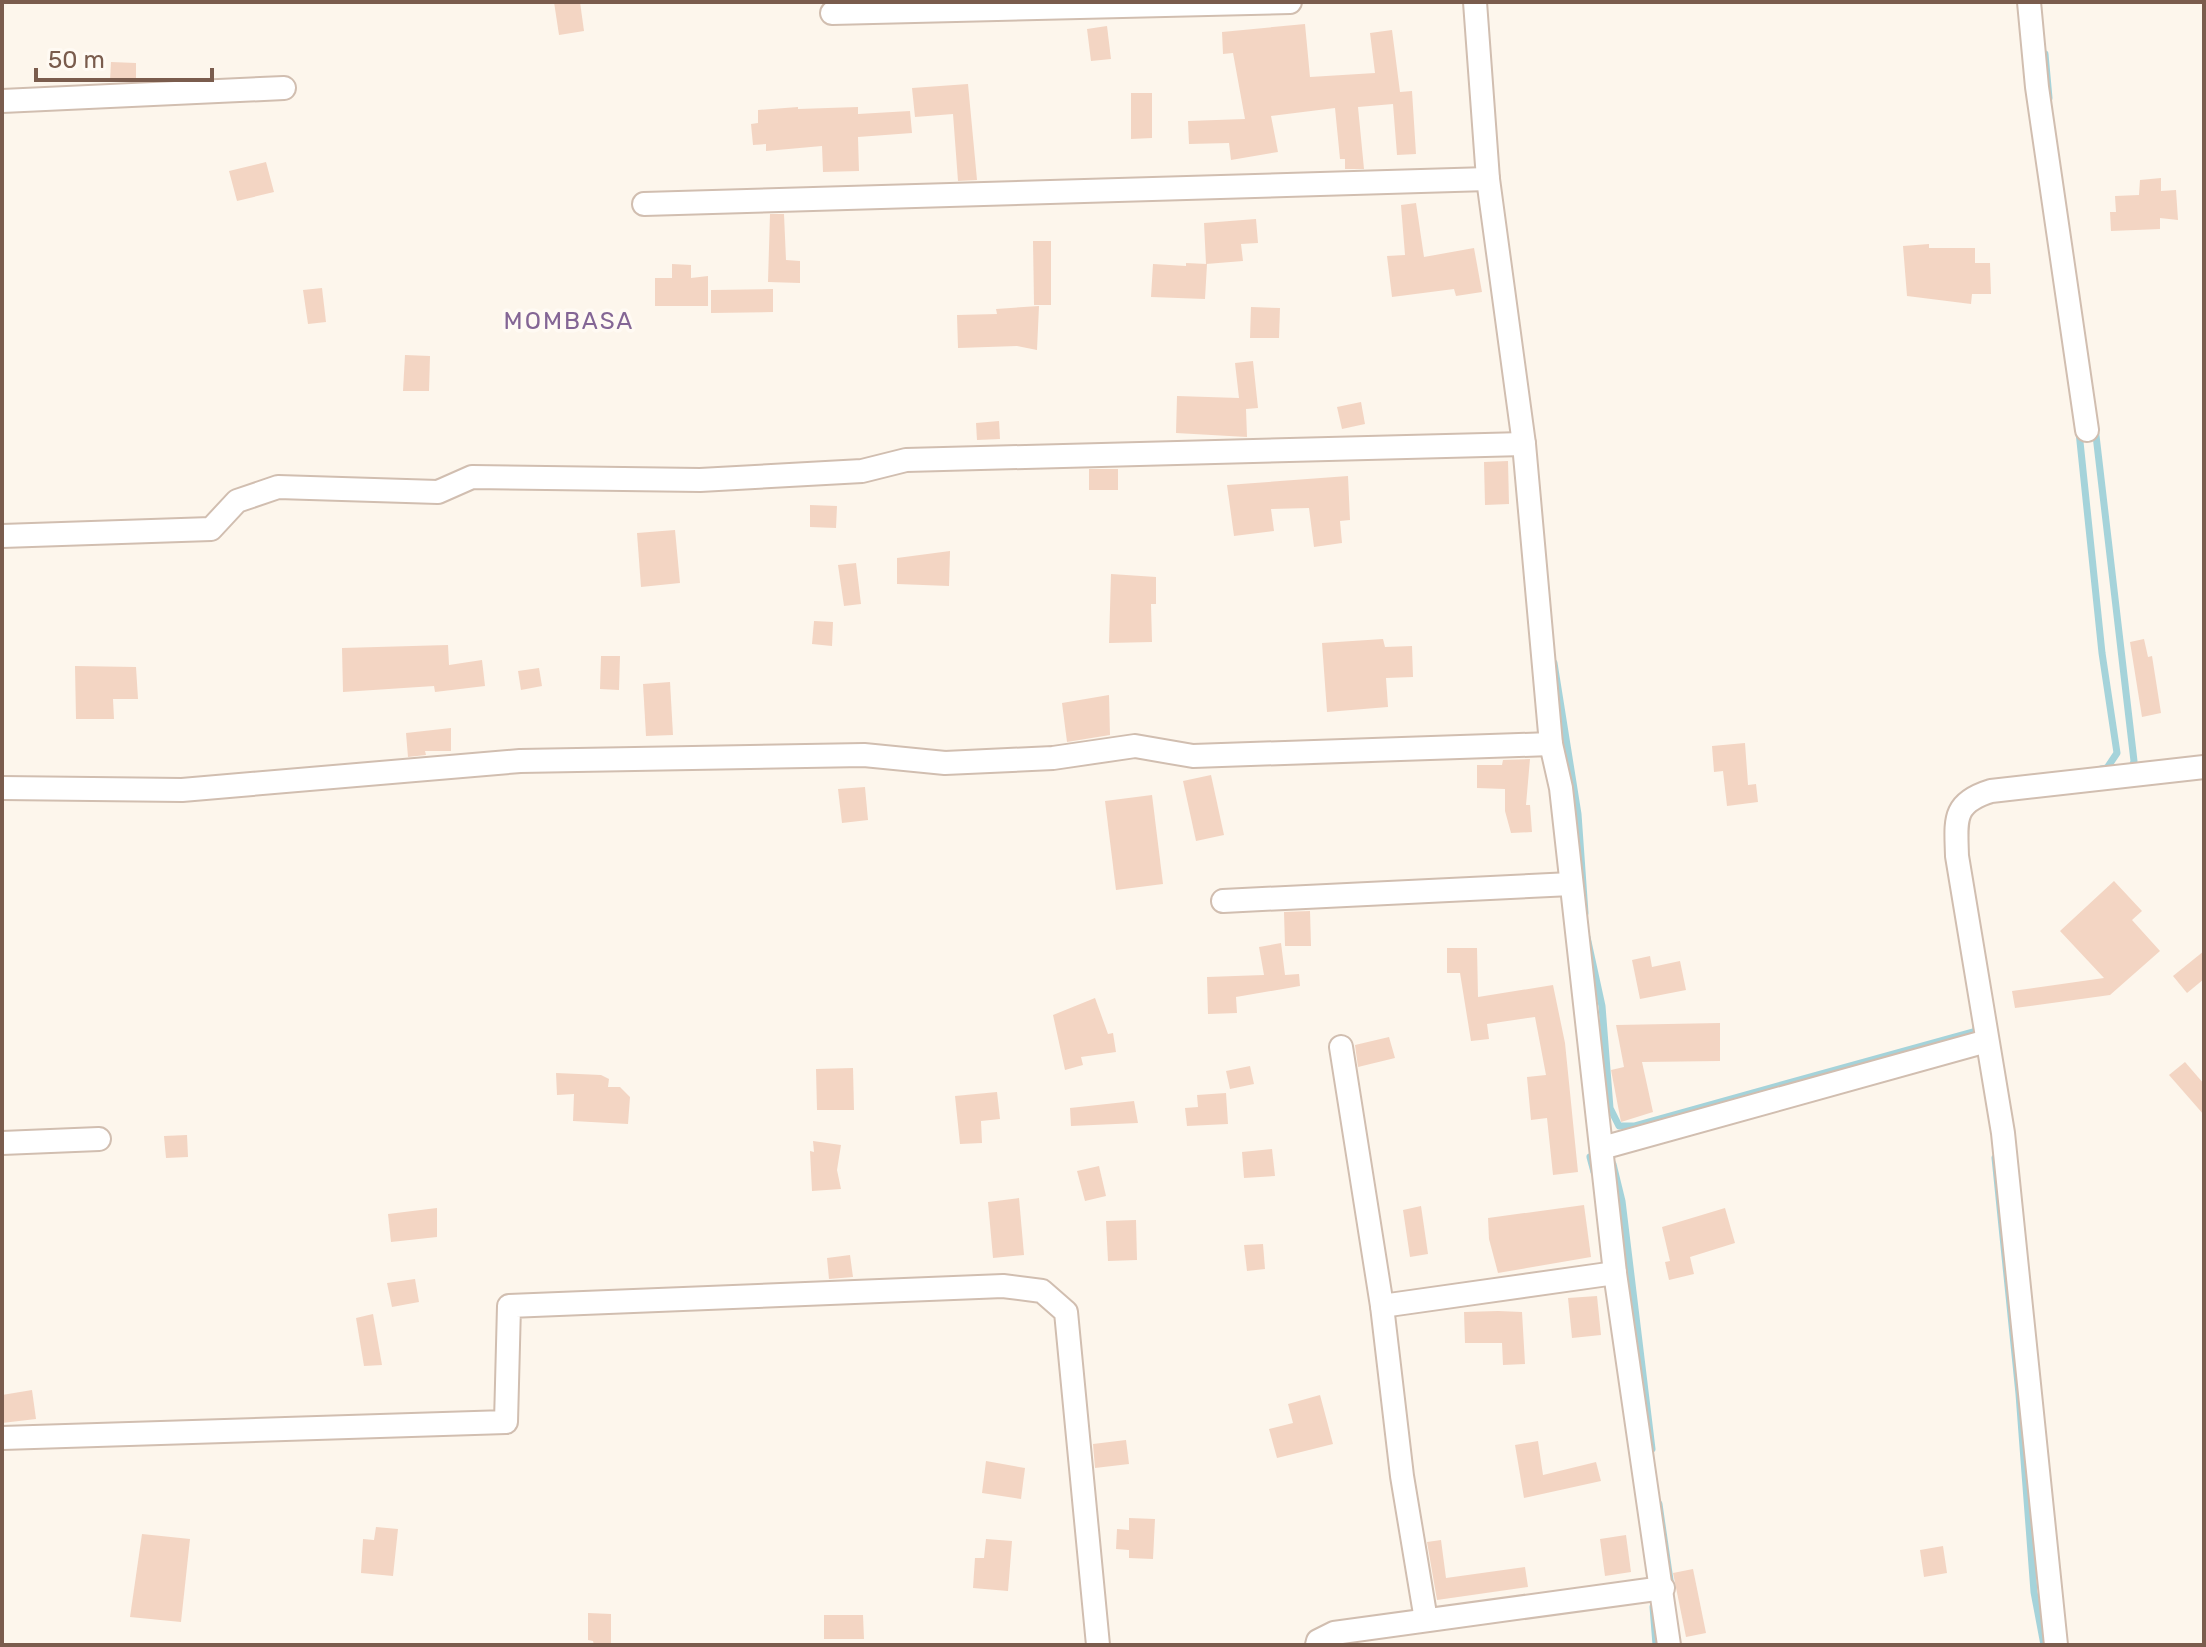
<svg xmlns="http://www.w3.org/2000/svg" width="2206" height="1647" viewBox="0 0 2206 1647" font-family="Rubik,sans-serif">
<rect width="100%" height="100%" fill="#fdf6ec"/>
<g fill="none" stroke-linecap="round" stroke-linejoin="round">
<g stroke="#a5d3da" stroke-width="7">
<polyline points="2045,54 2049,98"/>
<polyline points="2095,427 2134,761 2131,771"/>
<polyline points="2079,432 2102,653 2117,753 2107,768 2101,769"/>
<polyline points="1554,663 1578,814 1585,913"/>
<polyline points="1587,937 1602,1006 1610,1108 1619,1126 1634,1126 1976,1031 1976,1023"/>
<polyline points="1590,1157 1594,1172"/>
<polyline points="1995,1158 2019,1394 2034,1592 2044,1645"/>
<polyline points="1613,1164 1622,1201 1652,1449"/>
<polyline points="1659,1504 1671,1587"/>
<polyline points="1653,1607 1656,1645"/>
</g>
</g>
<g fill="#f3d5c3">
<polygon points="554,2 580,2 584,31 559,35"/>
<polygon points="1305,24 1310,77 1375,73 1370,33 1392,30 1400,92 1412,91 1416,154 1397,155 1393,104 1358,107 1364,169 1345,169 1345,159 1340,159 1335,108 1271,116 1278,152 1231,160 1229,143 1189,144 1188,121 1245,119 1233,53 1223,54 1222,32"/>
<polygon points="1107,26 1111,59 1091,61 1087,29"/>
<polygon points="111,62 136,63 136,81 110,81"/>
<polygon points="968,84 977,180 958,181 953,114 915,117 912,88"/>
<polygon points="1131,93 1152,93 1152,138 1131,139"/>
<polygon points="798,107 798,109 858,107 858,114 910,111 912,133 858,137 859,171 823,172 822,146 766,151 766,144 753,145 751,124 758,123 758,110"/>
<polygon points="266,162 274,192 237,201 229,171"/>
<polygon points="2161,178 2161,191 2176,190 2178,220 2160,218 2160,229 2111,231 2110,212 2116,212 2115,196 2139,195 2140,180"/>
<polygon points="1416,203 1424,257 1474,248 1482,292 1456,296 1454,289 1392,297 1387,256 1405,255 1401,205"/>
<polygon points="770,214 784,214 786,260 800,261 800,283 768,282"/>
<polygon points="1256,219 1258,243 1241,244 1243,261 1206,264 1204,223"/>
<polygon points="1033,241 1051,241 1051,305 1034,305"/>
<polygon points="1929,244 1929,248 1975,248 1975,263 1990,263 1991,294 1972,294 1971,304 1907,296 1903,246"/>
<polygon points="1186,263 1207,264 1205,299 1151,297 1153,264 1186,266"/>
<polygon points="672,264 691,265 691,278 708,276 708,306 655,306 655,278 672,278"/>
<polygon points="322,288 326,322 308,324 303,290"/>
<polygon points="773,289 773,312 711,313 711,290"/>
<polygon points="1039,306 1037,350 1017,346 958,348 957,315 997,314 996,309"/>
<polygon points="1251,307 1280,308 1279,338 1250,338"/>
<polygon points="405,355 430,356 429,391 403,391"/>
<polygon points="1253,361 1258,408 1246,409 1247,437 1176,433 1177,396 1239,398 1235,363"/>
<polygon points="1361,402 1365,424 1342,429 1337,407"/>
<polygon points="999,421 1000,439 977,440 976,423"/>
<polygon points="1508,461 1509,504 1485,505 1484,462"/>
<rect x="1089" y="469" width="29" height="21"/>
<polygon points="1348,476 1350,520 1340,521 1342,543 1314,547 1309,508 1271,509 1274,531 1234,536 1227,485"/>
<polygon points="810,505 837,506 836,528 810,527"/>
<polygon points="675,530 680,583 641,587 637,533"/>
<polygon points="950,551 949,586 897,584 897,558"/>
<polygon points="856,563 861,604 844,606 838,565"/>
<polygon points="1111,574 1156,577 1156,604 1151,604 1152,642 1109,643"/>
<polygon points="814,621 833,622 832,646 812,644"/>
<polygon points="1383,639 1385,647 1412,646 1413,677 1386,678 1388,707 1327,712 1322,643"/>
<polygon points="2144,639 2148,657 2152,656 2161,713 2142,717 2130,642"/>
<polygon points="448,645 449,665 482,660 485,686 435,692 434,686 343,692 342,648"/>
<polygon points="601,656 620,656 619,690 600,689"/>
<polygon points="75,666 136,667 138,699 113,699 114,719 76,719"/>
<polygon points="539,668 542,686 521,690 518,671"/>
<polygon points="670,682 673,735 646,736 643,684"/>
<polygon points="1109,695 1110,735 1067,742 1062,703"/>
<polygon points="451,728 451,751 425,751 426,755 408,757 406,733"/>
<polygon points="1745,743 1748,785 1756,784 1758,802 1727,806 1723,771 1714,772 1712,746"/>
<polygon points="1530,759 1526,805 1530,805 1532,832 1511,833 1505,811 1505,789 1477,788 1477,765 1502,765 1503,760"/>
<polygon points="1211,775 1224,835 1196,841 1183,781"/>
<polygon points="865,787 868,820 842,823 838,789"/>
<polygon points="1152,795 1163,884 1116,890 1105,801"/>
<polygon points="2114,881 2142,911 2132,920 2160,951 2110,995 2015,1008 2012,991 2104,978 2060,931"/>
<polygon points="1310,911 1311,946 1285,946 1284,912"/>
<polygon points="1281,943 1285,975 1299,974 1300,986 1236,997 1237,1013 1208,1014 1207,977 1264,975 1259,947"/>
<polygon points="1447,948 1477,948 1478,997 1553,985 1565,1043 1578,1172 1553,1175 1547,1118 1531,1120 1527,1077 1546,1075 1535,1017 1487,1024 1489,1039 1471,1041 1460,973 1447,973"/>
<polygon points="2204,951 2204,979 2187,993 2173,976"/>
<polygon points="1650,956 1652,967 1680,961 1686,990 1640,999 1632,960"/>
<polygon points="1095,998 1108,1034 1113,1033 1116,1052 1081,1057 1083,1065 1065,1070 1053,1015"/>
<polygon points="1720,1023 1720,1061 1642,1062 1653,1112 1621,1122 1611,1070 1624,1067 1616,1025"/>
<polygon points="1389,1037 1395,1058 1358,1067 1355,1045"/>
<polygon points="2185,1062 2204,1084 2204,1115 2169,1075"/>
<polygon points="1250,1066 1254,1084 1230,1089 1226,1071"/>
<polygon points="853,1068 854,1110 817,1110 816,1069"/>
<polygon points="556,1073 601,1075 609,1079 608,1087 620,1087 630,1097 628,1124 573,1121 574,1094 557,1095"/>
<polygon points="997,1092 1000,1119 981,1121 982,1143 960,1144 955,1096"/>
<polygon points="1226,1093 1228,1124 1187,1126 1185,1108 1198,1107 1197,1095"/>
<polygon points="1134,1101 1138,1123 1071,1126 1070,1108"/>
<polygon points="187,1135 188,1157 166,1158 164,1136"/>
<polygon points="813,1141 841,1145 837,1170 841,1189 812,1191 810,1151 814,1152"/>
<polygon points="1272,1149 1275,1176 1244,1178 1242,1152"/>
<polygon points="1099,1166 1106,1196 1085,1201 1077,1171"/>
<polygon points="1019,1198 1024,1255 993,1258 988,1202"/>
<polygon points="1584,1205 1591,1257 1498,1273 1489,1239 1488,1218"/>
<polygon points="1421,1206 1428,1254 1410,1257 1403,1210"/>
<polygon points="437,1208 437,1237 391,1242 388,1214"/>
<polygon points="1725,1208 1735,1243 1690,1257 1694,1274 1669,1280 1665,1262 1670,1261 1662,1227"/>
<polygon points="1136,1220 1137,1260 1108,1261 1106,1221"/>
<polygon points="1263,1244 1265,1269 1247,1271 1244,1245"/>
<polygon points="850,1255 853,1277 829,1279 827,1258"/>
<polygon points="415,1279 419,1302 392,1307 387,1283"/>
<polygon points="1597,1296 1601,1335 1572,1338 1568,1298"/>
<polygon points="1498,1311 1522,1312 1525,1364 1503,1365 1502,1343 1465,1343 1464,1312"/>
<polygon points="373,1314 382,1365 364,1366 356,1318"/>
<polygon points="32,1390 36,1419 2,1423 2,1395"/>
<polygon points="1320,1395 1333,1444 1277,1458 1269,1429 1293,1423 1288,1404"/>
<polygon points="1126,1440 1129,1464 1095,1468 1093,1444"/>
<polygon points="1538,1441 1543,1475 1596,1462 1601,1481 1524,1498 1515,1445"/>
<polygon points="986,1461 1025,1468 1021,1499 982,1493"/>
<polygon points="1129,1518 1155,1519 1153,1559 1129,1558 1129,1550 1116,1549 1117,1529 1129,1530"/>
<polygon points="376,1527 398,1529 393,1576 361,1573 363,1539 374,1540"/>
<polygon points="142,1534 190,1539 181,1622 130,1617"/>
<polygon points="1626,1535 1631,1572 1605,1576 1600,1539"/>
<polygon points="986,1539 1012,1541 1008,1591 973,1588 975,1558 984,1558"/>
<polygon points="1441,1540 1446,1578 1525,1567 1528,1587 1437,1600 1427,1542"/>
<polygon points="1943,1546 1947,1573 1924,1577 1920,1550"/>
<polygon points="1693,1569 1706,1633 1686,1637 1673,1573"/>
<polygon points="588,1613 611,1614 611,1645 594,1645 593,1641 588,1640"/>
<polygon points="824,1615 863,1615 864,1639 824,1639"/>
</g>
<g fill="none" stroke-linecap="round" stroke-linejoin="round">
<defs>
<g id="street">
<polyline points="1475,2 1488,179 1524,444 1551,744 1561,788 1615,1273 1669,1645"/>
<polyline points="2029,2 2037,87 2087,430"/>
<polyline points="832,13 1290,2"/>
<polyline points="2,101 284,88"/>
<polyline points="644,204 1488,179"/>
<polyline points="2,536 211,529 237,501 278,487 438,492 472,477 700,480 862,471 906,460 1524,444"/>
<polyline points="2,788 182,790 520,761 864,755 945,763 1053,758 1135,746 1193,756 1551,744"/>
<polyline points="1223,901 1571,884"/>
<polyline points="1341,1047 1382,1306 1402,1476 1426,1620"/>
<polyline points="2,1143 99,1139"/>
<polyline points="1602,1148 1987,1041"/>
<polyline points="1382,1306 1615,1273"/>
<polyline points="2,1438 506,1422 509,1306 1003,1286 1042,1291 1066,1312 1098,1645"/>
<polyline points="1317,1645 1318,1641 1334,1633 1663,1588"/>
<path d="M2056,1645L2003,1133L1957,856C1956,820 1952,803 1991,791L2204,767"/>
</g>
</defs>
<use href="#street" stroke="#d1beb0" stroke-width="26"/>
<use href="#street" stroke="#fff" stroke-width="22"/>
</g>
<g text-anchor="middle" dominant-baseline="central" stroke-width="7" stroke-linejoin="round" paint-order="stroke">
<g font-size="24" letter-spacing="2" fill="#846695" stroke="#fffaf3">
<text x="569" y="321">MOMBASA</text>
</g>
</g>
<rect width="2206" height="1647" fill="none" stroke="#7a5c4d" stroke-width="8"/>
<path d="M36 68v12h176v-12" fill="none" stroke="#7a5c4d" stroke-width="4"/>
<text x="48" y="68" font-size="24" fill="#7a5c4d" stroke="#fffaf3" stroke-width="6" paint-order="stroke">50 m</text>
</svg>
